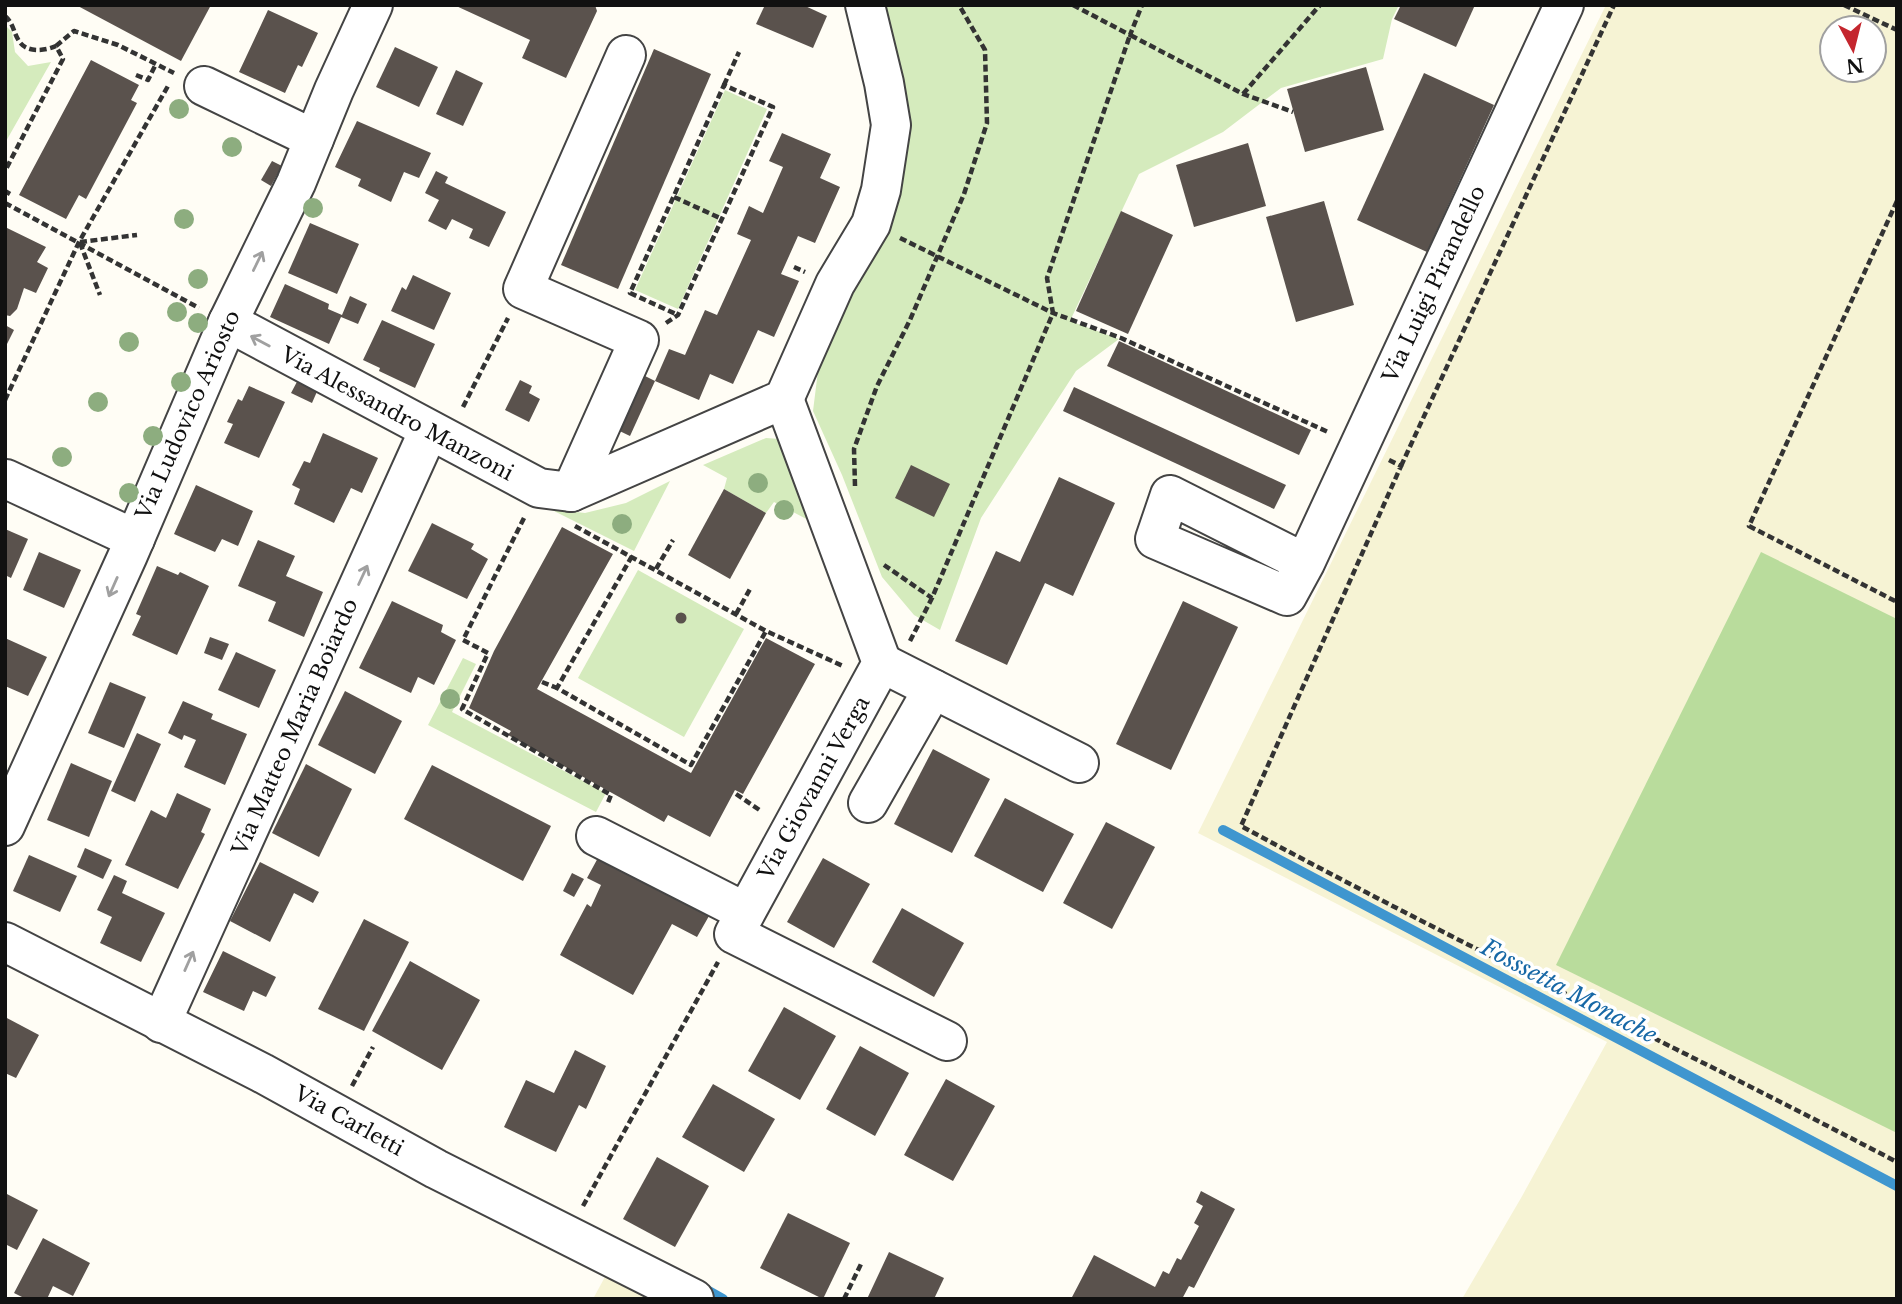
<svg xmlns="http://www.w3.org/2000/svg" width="1902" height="1304" viewBox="0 0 1902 1304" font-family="'Libre Baskerville',serif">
<rect width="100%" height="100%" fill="#fffdf5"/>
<g fill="#f6f3d4" fill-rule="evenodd">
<path d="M1606,5H1897V1299H1462L1521,1198L1607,1042L1198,833ZM1832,28H1874V70H1832Z"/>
<polygon points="619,1251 689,1299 593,1299"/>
</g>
<g fill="#d5ebbd">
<polygon points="874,5 1399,5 1392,19 1383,59 1281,88 1223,132 1139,174 1070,321 1119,339 1076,371 981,518 940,630 914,615 882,577 842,475 813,411 820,355 886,230"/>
<polygon points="5,25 12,32 15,52 28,66 51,62 5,143"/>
<polygon points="725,90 767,109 678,309 635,290"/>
<polygon points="766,438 780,439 814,523 774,502 766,513 724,489 727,478 703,465"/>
<polygon points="670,481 634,551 550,509 585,513 626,503"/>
<polygon points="638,570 744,629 684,737 578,678"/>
<polygon points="463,658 476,664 452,712 606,793 596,812 428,725"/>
</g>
<polygon fill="#b9dc9c" points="1761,552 1897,619 1897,1133 1556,965"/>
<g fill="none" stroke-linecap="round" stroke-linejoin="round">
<g stroke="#3f96cf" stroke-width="10">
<polyline points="1223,830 1897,1186"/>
<polyline points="700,1286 723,1299"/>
</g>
</g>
<g fill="#5a524d">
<polygon points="76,5 211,5 181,61"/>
<polygon points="454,5 595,5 597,11 566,78 522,58 530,40"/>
<polygon points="765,5 803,5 827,16 813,48 756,24"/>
<polygon points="1401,5 1475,5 1456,47 1394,19"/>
<polygon points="268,10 318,33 302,67 298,65 285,93 239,72"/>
<polygon points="395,47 438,67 419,107 376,87"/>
<polygon points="654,49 711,74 618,289 561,265"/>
<polygon points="91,60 139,85 131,100 137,103 86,199 79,195 66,219 19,195"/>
<polygon points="1366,67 1384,130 1305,152 1287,89"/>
<polygon points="456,70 483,83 463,126 436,114"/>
<polygon points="1424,73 1494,105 1427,252 1357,220"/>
<polygon points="357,121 431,153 419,178 404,172 391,202 358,186 361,179 335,167"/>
<polygon points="782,133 831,154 820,178 840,187 815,243 798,236 781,274 799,281 774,337 758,330 733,384 710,374 699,400 655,381 669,349 685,355 705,310 717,315 751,240 737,234 749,206 763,213 783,167 769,161"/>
<polygon points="1248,143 1266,206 1194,227 1176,165"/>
<polygon points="272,161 282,166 271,186 261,180"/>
<polygon points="436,171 448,177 445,183 506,212 489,247 469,238 473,229 452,219 446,230 428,221 439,200 425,193"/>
<polygon points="1324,201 1354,305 1296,322 1266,217"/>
<polygon points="1121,211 1173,235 1128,334 1076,311"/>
<polygon points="310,223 359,244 337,294 288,273"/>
<polygon points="5,227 46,247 37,262 48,268 36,293 24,288 17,309 10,316 5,315"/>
<polygon points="413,275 451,293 434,330 391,311 402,287 406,290"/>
<polygon points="285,284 329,304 328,309 342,315 350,296 367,304 358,324 341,317 329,344 270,317"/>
<polygon points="382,320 435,344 415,388 379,371 380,368 363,360"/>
<polygon points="5,325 14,330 5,348"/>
<polygon points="1119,341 1311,430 1299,455 1107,366"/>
<polygon points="633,370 655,381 630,436 607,425"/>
<polygon points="299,378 319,387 312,403 291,393"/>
<polygon points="520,380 532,386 529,393 540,399 529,422 505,410"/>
<polygon points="249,386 285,402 259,458 224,443 233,424 227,422 238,399 242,401"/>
<polygon points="1074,387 1286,485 1274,509 1063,411"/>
<polygon points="323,433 378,458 362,493 351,488 334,523 294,504 300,489 292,485 304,461 310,463"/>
<polygon points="911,465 950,484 934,517 895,498"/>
<polygon points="1059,477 1115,503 1073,596 1045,583 1007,665 955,641 996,551 1020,562"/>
<polygon points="196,485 253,511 238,546 222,539 215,552 174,534"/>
<polygon points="724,489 766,513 730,579 688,555"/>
<polygon points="432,523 474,544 471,549 488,559 467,599 408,571"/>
<polygon points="562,527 613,554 537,689 691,773 766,638 815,664 743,794 735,790 710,837 668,815 664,822 508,735 511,731 469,708 494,651"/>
<polygon points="5,529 28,539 11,578 5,575"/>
<polygon points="258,540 295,556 286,576 323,592 304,637 268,621 276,602 238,586"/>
<polygon points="39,552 81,570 64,608 23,590"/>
<polygon points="157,566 178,575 180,572 209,586 177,655 132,635 141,616 136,614"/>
<polygon points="392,601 443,625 441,632 456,640 434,685 418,677 411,693 359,668"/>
<polygon points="1183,601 1238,627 1171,770 1116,744"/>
<circle cx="681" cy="618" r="5.5"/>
<polygon points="210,637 229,644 222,660 204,653"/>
<polygon points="5,638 47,657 28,696 5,686"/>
<polygon points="236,652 276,670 259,708 218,690"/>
<polygon points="110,682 146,697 124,748 88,733"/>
<polygon points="345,691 402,721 375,774 318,745"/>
<polygon points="183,701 213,714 211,719 247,734 225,785 184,767 196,740 184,735 182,740 168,733"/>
<polygon points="137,733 161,744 135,802 111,791"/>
<polygon points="933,749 990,779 952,853 894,824"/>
<polygon points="71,763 112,781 89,837 47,820"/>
<polygon points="306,764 352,789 319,857 272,833"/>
<polygon points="432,765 551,826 523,881 404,819"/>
<polygon points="177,793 211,809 201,832 205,834 178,889 125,865 151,810 166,818"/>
<polygon points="1005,798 1074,834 1043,892 974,856"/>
<polygon points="1106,822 1155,847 1112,929 1063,903"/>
<polygon points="85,848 112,860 103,879 77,867"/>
<polygon points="29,855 77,876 60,912 13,891"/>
<polygon points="599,856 709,916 697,937 672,924 633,995 560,955 587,904 591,907 601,885 587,878"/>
<polygon points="823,858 870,884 834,948 787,922"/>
<polygon points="260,862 319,892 313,903 294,893 270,942 230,921"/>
<polygon points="572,873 584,879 574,897 563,891"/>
<polygon points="114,875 127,881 122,893 165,913 141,962 100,943 112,917 97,910"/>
<polygon points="902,908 964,943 934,997 872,962"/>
<polygon points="364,919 409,942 364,1031 318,1009"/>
<polygon points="223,951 276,977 266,997 253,991 244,1011 203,992"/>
<polygon points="410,961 480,1000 442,1070 372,1031"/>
<polygon points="784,1007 836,1036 800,1100 748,1071"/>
<polygon points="5,1017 39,1035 16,1078 5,1073"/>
<polygon points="860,1046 909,1073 875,1136 826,1109"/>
<polygon points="575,1050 606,1066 586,1109 579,1105 556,1152 504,1127 526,1080 554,1093"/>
<polygon points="946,1079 995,1106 953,1181 904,1155"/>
<polygon points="713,1084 775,1119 744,1172 682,1137"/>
<polygon points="657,1157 709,1186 675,1247 623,1219"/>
<polygon points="1201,1191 1235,1209 1194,1288 1189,1286 1182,1299 1071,1299 1094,1255 1155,1287 1163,1271 1169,1274 1177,1258 1181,1260 1199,1226 1194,1223 1203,1206 1196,1202"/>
<polygon points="5,1193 38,1210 17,1250 5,1244"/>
<polygon points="788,1213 850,1243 823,1299 760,1268"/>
<polygon points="43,1238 90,1263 73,1296 53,1286 47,1299 26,1299 14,1293"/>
<polygon points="889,1252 944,1278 934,1299 867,1299"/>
</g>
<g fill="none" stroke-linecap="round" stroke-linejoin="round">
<defs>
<g id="minor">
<polyline points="204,86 314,139"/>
<polyline points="228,322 539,488 571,492 784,399 835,284 871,224 881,190 891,125 884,83 865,5"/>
<polyline points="784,399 882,663 734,934 947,1041"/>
<polyline points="6,479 135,539"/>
<polyline points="571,492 639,340 523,289 626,55"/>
<polyline points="1305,563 1170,495 1155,539 1287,596 1305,563 1564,5"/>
<polyline points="882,663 1079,763"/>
<polyline points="868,803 933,689"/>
<polyline points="5,826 128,555 228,322 296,183 334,90 373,5"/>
<polyline points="596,836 745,912"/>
<polyline points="5,942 262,1073 436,1169 694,1299"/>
<polyline points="161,1023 429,430"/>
</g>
</defs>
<use href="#minor" stroke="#444" stroke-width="42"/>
<g stroke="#333" stroke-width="4.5" stroke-dasharray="7 3.5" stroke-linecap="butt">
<polyline points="1073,5 1130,35 1142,5"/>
<polyline points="1844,5 1897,30"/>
<path d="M5,16C14,24 13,32 19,41C26,53 45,51 56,46L63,59L5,171"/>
<polyline points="56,46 74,31 118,45 174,73"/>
<polyline points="136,75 148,80 156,64"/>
<polyline points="724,85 739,52"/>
<polyline points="1243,94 1320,5"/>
<polyline points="5,191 10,194"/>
<polyline points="674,197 722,219"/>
<polyline points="1897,201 1749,526 1897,602"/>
<polyline points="5,203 199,308"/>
<polyline points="900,238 1053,313 1121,338 1328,432"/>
<polyline points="80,242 137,235"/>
<polyline points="80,243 100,295"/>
<polyline points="794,267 805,272"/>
<polyline points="666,323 678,315 773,107 724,85 630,293 678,315"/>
<polyline points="5,400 79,242 168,86"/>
<polyline points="463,407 508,318"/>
<path d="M1389,460L1401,466L1241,826C1457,943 1679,1048 1897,1162"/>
<polyline points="1401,466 1614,5"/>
<polyline points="855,486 854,449 877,386 910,320 964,194 987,123 985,50 959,5"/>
<polyline points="524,518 463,640 488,653 462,709 611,795 607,805"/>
<polyline points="575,526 766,631 843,666"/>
<polyline points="632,556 557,688 691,765 766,631"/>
<polyline points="884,565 932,598"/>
<polyline points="656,569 673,540"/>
<polyline points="736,614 750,589"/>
<polyline points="910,641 932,598 1053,313 1047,278 1130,35 1243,94 1293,112"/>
<polyline points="542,682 557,688"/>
<polyline points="736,794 761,811"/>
<polyline points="352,1086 373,1047"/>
<polyline points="583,1206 718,962"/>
<polyline points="844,1299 861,1264"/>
</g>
<use href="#minor" stroke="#fff" stroke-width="38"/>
</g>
<g fill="#8dad7f">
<circle cx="179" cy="109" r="10"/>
<circle cx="232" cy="147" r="10"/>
<circle cx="313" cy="208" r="10"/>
<circle cx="184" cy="219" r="10"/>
<circle cx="198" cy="279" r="10"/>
<circle cx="177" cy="312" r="10"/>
<circle cx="198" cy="323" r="10"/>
<circle cx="129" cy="342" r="10"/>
<circle cx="181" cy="382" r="10"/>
<circle cx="98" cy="402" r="10"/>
<circle cx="153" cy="436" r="10"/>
<circle cx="62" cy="457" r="10"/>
<circle cx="758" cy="483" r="10"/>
<circle cx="129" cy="493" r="10"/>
<circle cx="784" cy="510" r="10"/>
<circle cx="622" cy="524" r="10"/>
<circle cx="450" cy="699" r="10"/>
</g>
<defs><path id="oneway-shaft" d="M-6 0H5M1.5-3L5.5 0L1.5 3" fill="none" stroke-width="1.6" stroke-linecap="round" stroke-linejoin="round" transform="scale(1.75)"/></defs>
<g stroke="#a0a0a0">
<use href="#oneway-shaft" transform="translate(258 261) rotate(-64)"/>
<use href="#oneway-shaft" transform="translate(260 341) rotate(-152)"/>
<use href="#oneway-shaft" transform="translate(363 575) rotate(-65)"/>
<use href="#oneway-shaft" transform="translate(113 587) rotate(114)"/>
<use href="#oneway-shaft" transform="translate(189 961) rotate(-66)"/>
</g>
<g text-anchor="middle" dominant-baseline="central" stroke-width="7" stroke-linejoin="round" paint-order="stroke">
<g font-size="21" fill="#111" stroke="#fff">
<text transform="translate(1434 284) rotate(-65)">Via Luigi Pirandello</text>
<text transform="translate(397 414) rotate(28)">Via Alessandro Manzoni</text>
<text transform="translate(188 415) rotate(-66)">Via Ludovico Ariosto</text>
<text transform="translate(295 727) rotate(-66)">Via Matteo Maria Boiardo</text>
<text transform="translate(814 788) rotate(-61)">Via Giovanni Verga</text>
<text transform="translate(349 1121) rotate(29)">Via Carletti</text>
</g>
<g font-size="23" font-style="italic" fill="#1768a6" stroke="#fff">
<text transform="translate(1569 991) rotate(28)">Fosssetta Monache</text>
</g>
</g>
<rect width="1902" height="1304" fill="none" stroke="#111111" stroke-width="14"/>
<g transform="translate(1853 49) rotate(173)"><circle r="33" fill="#ffffff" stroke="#a0a0a0" stroke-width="2"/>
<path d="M0-5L12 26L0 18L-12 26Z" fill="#c4262e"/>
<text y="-10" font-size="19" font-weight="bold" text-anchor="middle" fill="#111111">N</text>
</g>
</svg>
